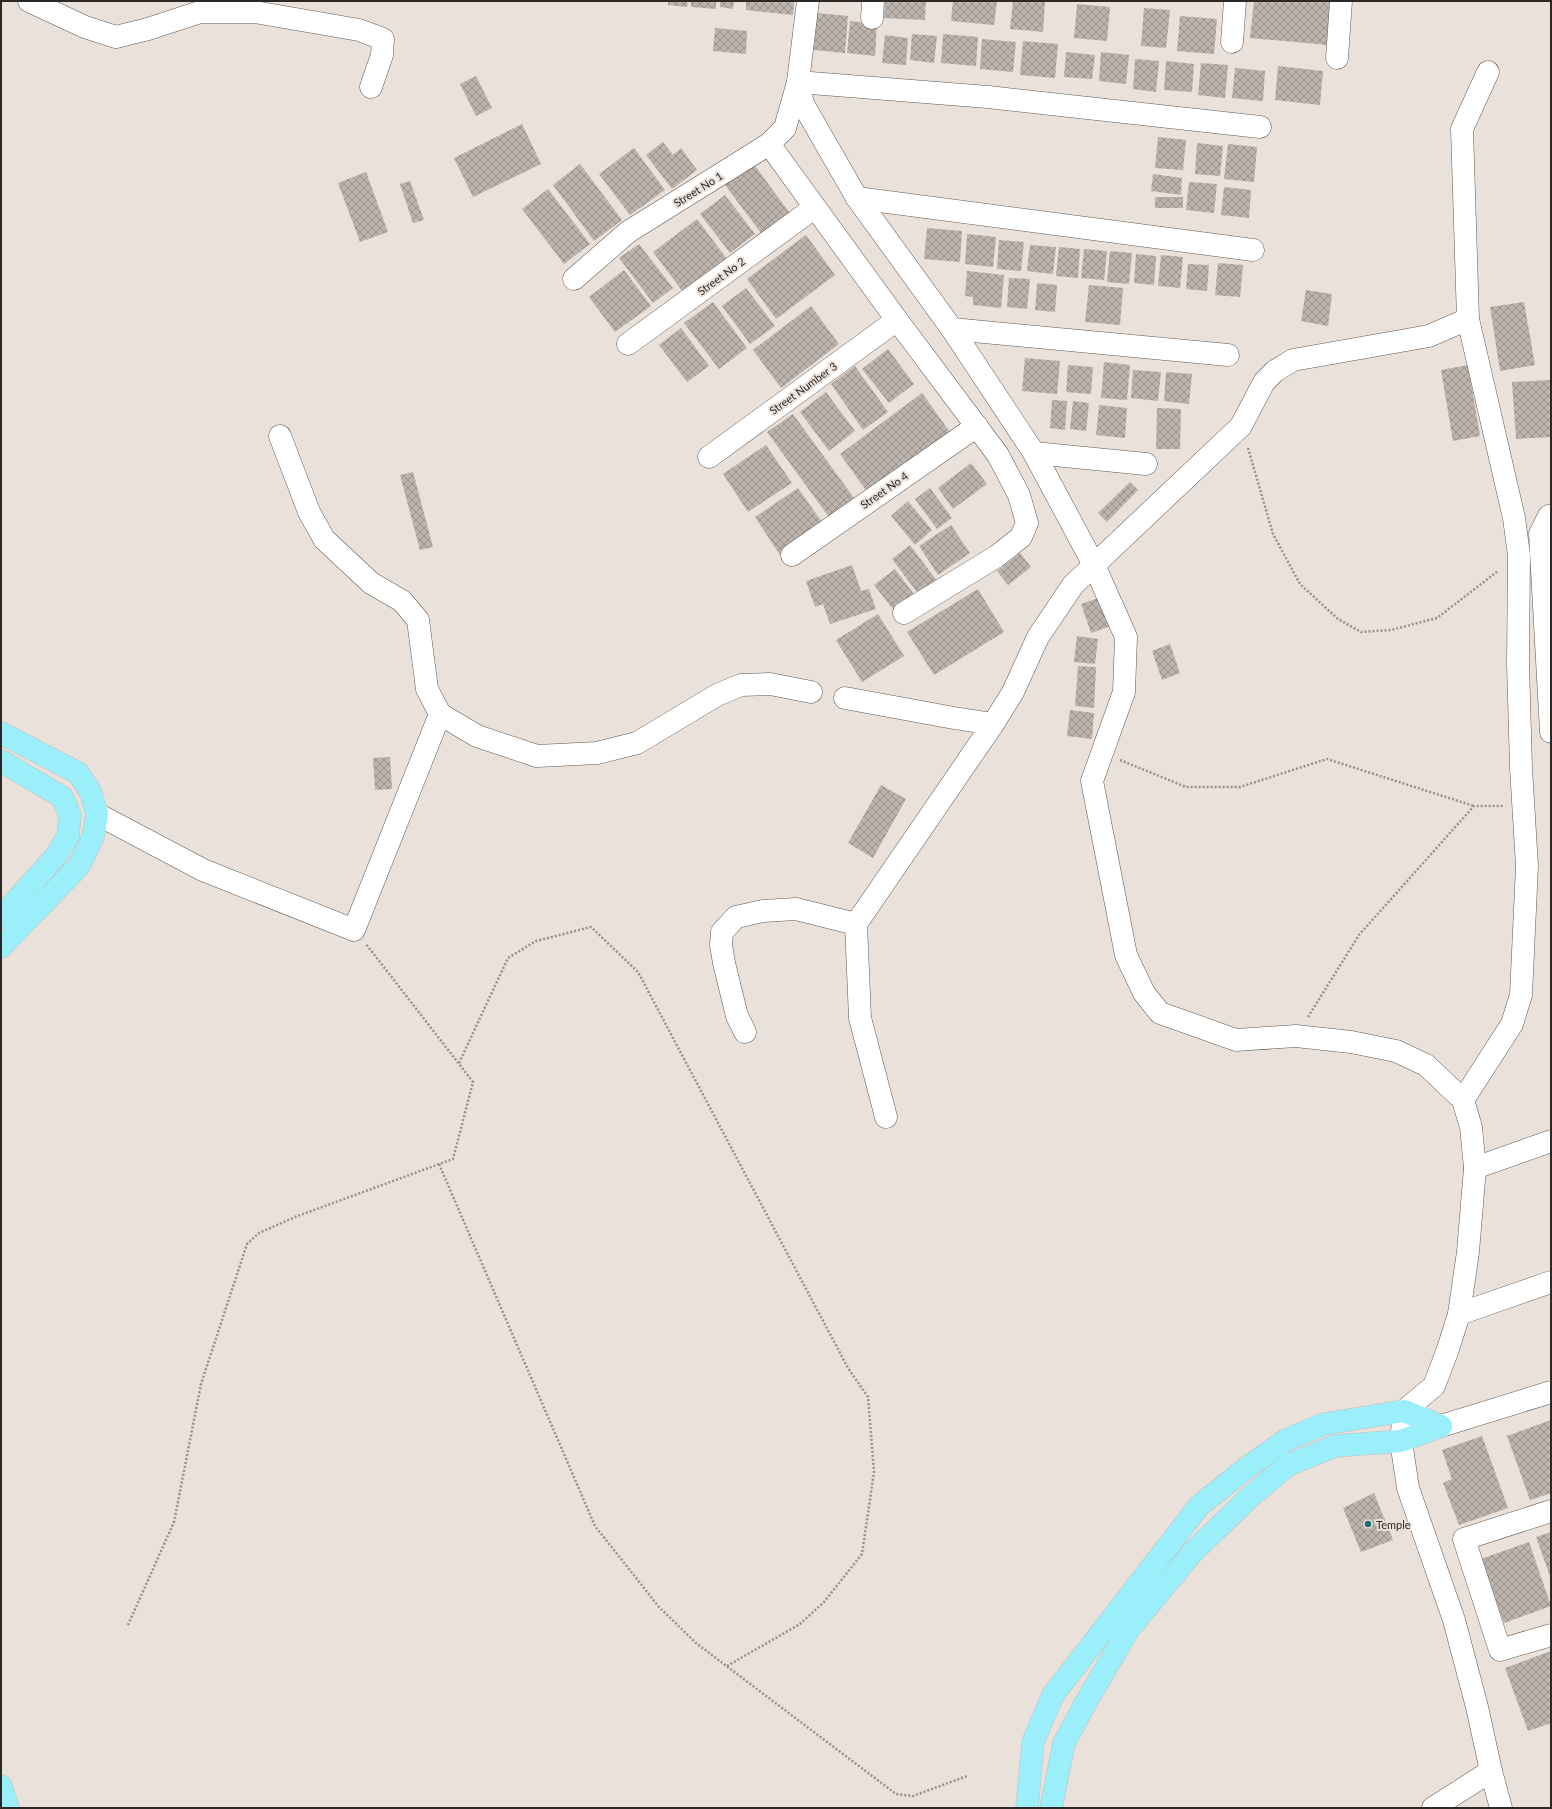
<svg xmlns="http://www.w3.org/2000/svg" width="1552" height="1809" viewBox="0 0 1552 1809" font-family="Lato,sans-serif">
<defs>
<pattern id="building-cross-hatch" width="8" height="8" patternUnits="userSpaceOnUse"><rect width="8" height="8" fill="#bcb4ac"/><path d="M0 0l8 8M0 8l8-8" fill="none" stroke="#99928c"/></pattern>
</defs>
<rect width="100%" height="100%" fill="#eae1da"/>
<g fill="url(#building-cross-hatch)">
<polygon points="668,1 688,1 687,7 668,5"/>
<polygon points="691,1 716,1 716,9 691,7"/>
<polygon points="720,1 734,1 733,9 720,7"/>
<polygon points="746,1 794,1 793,15 746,10"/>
<polygon points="885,1 926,1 925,20 884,18"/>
<polygon points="953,1 997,1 994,25 951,21"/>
<polygon points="1013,1 1045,1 1043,32 1010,29"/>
<polygon points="1254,1 1333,1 1329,45 1250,38"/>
<polygon points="1077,4 1110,7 1107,41 1074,38"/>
<polygon points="1144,8 1170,10 1166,48 1141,46"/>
<polygon points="817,13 848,16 845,53 814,50"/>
<polygon points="1180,16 1217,19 1214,54 1177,51"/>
<polygon points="850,21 877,24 875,56 847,53"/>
<polygon points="715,28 747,31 746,54 713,51"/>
<polygon points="912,34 937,36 934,63 910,60"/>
<polygon points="943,34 978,37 976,66 941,63"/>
<polygon points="885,35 908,38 906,65 882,63"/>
<polygon points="982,39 1016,42 1013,72 980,69"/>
<polygon points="1023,41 1058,44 1055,78 1020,75"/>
<polygon points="1066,52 1095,55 1092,79 1064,77"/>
<polygon points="1101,52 1129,55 1126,84 1099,81"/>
<polygon points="1135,59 1159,61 1156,92 1133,89"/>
<polygon points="1166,61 1194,64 1192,92 1164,90"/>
<polygon points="1201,63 1228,65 1225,98 1198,95"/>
<polygon points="1278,66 1323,71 1320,105 1275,100"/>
<polygon points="1235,68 1265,71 1263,101 1232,98"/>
<polygon points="476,76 492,108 476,116 460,84"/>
<polygon points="522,124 541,164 473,197 454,158"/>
<polygon points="1158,137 1186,140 1183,170 1155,168"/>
<polygon points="663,142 673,155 681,148 697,170 672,189 646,155"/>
<polygon points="1197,143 1223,146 1220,176 1195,174"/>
<polygon points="1228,144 1257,147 1254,182 1224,179"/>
<polygon points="634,148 665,190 630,215 599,174"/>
<polygon points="753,163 789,212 761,233 725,185"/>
<polygon points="580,164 622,220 594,241 553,185"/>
<polygon points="366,172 388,232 360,242 338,183"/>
<polygon points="1153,174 1182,178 1181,195 1151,191"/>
<polygon points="410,181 424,220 413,223 400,184"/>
<polygon points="1189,182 1217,184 1214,213 1186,210"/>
<polygon points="1224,187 1251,190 1249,218 1221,215"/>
<polygon points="548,189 590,244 564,264 522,209"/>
<polygon points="725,195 755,234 730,253 700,214"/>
<rect x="1155" y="197" width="28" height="11"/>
<polygon points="697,219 727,259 683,292 653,252"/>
<polygon points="927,228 962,231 960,262 924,259"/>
<polygon points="967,234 996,237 993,267 965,264"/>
<polygon points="806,235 835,275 776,319 747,279"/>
<polygon points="999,240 1024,242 1021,271 997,269"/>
<polygon points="639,244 673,288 653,303 619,258"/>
<polygon points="1030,245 1056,247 1053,274 1027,271"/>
<polygon points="1059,247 1080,249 1078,278 1056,276"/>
<polygon points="1084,249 1107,251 1104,280 1081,278"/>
<polygon points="1110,251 1132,253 1129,284 1107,282"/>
<polygon points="1136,254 1156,256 1154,285 1134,283"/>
<polygon points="1161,255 1183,257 1180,288 1158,286"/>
<polygon points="1218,263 1243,265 1240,297 1215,295"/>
<polygon points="1188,264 1209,265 1207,291 1186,289"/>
<polygon points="624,270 651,306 615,332 589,297"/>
<polygon points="967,271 1004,275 1001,308 973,305 973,297 965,296"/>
<polygon points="1009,278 1030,279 1027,309 1007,307"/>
<polygon points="1037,283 1057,285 1055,312 1035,310"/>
<polygon points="1089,285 1123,288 1120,325 1085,322"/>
<polygon points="746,288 775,326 750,344 722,306"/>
<polygon points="1306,290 1332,294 1328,326 1301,321"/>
<polygon points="713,302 747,348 719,369 684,323"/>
<polygon points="1524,302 1535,365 1500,371 1490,307"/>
<polygon points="811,306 839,344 781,388 753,350"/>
<polygon points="681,328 709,366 687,382 659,345"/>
<polygon points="888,349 914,384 889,403 862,369"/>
<polygon points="1025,358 1060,361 1057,394 1022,391"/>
<polygon points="1104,362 1130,365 1127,400 1101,398"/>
<polygon points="1068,365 1093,367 1091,394 1066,392"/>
<polygon points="1468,365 1480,436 1453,441 1441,370"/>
<polygon points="855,366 888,412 863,430 831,384"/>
<polygon points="1133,370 1161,372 1158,401 1131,398"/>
<polygon points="1166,372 1192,374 1189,404 1164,401"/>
<polygon points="1551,380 1551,437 1516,439 1512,382"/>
<polygon points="826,392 855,431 829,451 800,412"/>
<polygon points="922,393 952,435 870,496 840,454"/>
<polygon points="1052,400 1067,401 1065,430 1050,428"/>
<polygon points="1073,401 1089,403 1086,431 1070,429"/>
<polygon points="1099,405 1127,408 1125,438 1096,435"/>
<polygon points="1157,408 1181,409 1180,449 1156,449"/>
<polygon points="793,414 857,502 831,520 767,432"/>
<polygon points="766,445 792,483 748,512 723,474"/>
<polygon points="971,463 987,484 953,509 938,488"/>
<polygon points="413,472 433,547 420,550 400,475"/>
<polygon points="1130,482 1138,490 1107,522 1098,513"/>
<polygon points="798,488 824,525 780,555 755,517"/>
<polygon points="930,488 952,518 937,529 915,499"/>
<polygon points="908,501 932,530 915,545 891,516"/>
<polygon points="951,525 970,553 938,575 919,546"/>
<polygon points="910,545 937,581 919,595 892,559"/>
<polygon points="1020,553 1031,567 1008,585 997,571"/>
<polygon points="852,565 861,591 869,589 876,609 830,624 823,604 815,607 806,581"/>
<polygon points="895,569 916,597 896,613 874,585"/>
<polygon points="978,589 1004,632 934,675 907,632"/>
<polygon points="1101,597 1111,626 1091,633 1081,604"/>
<polygon points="878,614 904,656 862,682 836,640"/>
<polygon points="1077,636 1098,639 1095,664 1074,662"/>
<polygon points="1170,644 1180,673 1162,680 1152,651"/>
<polygon points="1078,666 1096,667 1094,708 1075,706"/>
<polygon points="1070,710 1094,713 1092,739 1067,736"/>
<polygon points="390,757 392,789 375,790 373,758"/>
<polygon points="881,785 906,799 873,858 848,843"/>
<polygon points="1551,1420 1551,1493 1530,1500 1507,1436"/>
<polygon points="1482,1436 1508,1508 1459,1525 1443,1483 1452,1479 1442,1450"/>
<polygon points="1374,1493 1393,1540 1361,1552 1343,1508"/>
<polygon points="1551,1532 1551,1579 1536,1537"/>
<polygon points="1529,1542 1551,1606 1504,1623 1481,1559"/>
<polygon points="1551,1651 1551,1723 1528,1731 1505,1668"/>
</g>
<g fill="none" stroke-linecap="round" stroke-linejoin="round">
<defs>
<g id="minor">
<polyline points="29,1 85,27 116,37 148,29 200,12 255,12 359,30 383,39 382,55 371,87"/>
<polyline points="808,1 798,82 803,104 857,198 952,329 1034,453 1094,565 1126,637 1124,692 1092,781 1126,955 1144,993 1160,1013 1236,1040 1296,1036 1351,1042 1396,1051 1426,1065 1463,1100 1471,1127 1475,1168 1468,1252 1459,1314 1448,1349 1434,1386 1404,1411 1401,1441 1408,1488 1454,1620 1477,1707 1491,1771 1433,1808"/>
<polyline points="872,18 873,1"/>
<polyline points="1232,42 1235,1"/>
<polyline points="1337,58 1341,1"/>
<polyline points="769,144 897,320 998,455 1019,495 1027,523 1021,537 997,556 904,613"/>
<polyline points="857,198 1253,250"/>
<polyline points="574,279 628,232 769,144 785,128 798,82 988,97 1260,127"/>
<polyline points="952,329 1228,355"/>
<polyline points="628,344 814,208"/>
<polyline points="280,436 309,512 324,539 371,583 402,601 418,620 427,689 440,714"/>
<polyline points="1034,453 1146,464"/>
<polyline points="709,457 897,320"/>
<polyline points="1551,516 1549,516 1540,534 1551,732"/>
<polyline points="792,555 977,426"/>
<polyline points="845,698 954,718 993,724 1013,692 1038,637 1073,585 1241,426 1264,382 1275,371 1293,360 1429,336 1468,319"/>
<polyline points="97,814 203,870 354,930 440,714 477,736 537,756 597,753 637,743 717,695 741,685 770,684 811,692"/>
<polyline points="745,1032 737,1016 724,963 721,945 722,932 736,917 763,911 796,909 856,924"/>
<polyline points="1463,1100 1512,1024 1521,995 1527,866 1521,768 1518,664 1519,555 1514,518 1468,319 1462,129 1488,72"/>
<polyline points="886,1117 860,1018 856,924 993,724"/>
<polyline points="1475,1168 1551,1141"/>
<polyline points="1459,1314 1551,1282"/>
<polyline points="1441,1426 1551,1392"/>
<polyline points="1551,1511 1464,1539 1500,1650 1551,1635"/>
<polyline points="1491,1771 1501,1808"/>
</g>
<g id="major">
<polyline points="1,733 78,773 90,791 97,814 93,837 79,866 1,947"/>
<polyline points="1,761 62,797 70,815 68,836 56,856 1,917"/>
<polyline points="1,1786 8,1808"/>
<polyline points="1027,1808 1033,1742 1053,1695 1199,1506 1245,1469 1286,1440 1324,1424 1404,1411 1441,1426"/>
<polyline points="1051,1808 1064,1743 1089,1697 1129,1629 1193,1552 1251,1496 1288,1465 1335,1446 1401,1441 1441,1426"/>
</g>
</defs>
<use href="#minor" stroke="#605953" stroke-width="23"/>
<use href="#major" stroke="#bfbebe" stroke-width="23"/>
<g stroke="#97908b" stroke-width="2.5" stroke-dasharray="2 2" stroke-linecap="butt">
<polyline points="1248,448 1273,534 1300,584 1338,619 1361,632 1391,630 1437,618 1498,571"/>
<polyline points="1120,760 1186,787 1240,787 1327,759 1474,806"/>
<polyline points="1308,1017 1359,935 1474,806 1504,806"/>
<polyline points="459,1063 508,958 536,941 591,927 638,972 848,1368 868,1397 874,1472 862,1554 824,1602 800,1624 727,1666"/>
<polyline points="439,1164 595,1526 659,1607 696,1643 896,1794 913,1796 967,1776"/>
<polyline points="128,1625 174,1522 201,1384 247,1244 259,1233 295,1217 453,1159 473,1082 366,944"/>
</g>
<use href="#minor" stroke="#fff" stroke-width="22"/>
<use href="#major" stroke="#9beffa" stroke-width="22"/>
</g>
<circle fill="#216b75" stroke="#eae1da" stroke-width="1.5" cx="1368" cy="1524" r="4"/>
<g text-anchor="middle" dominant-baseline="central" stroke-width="4" stroke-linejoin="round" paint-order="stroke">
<g font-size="11" fill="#2b2825" stroke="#eae1da">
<text transform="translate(698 189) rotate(-32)">Street No 1</text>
<text transform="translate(721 276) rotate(-36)">Street No 2</text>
<text transform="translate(803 388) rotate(-36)">Street Number 3</text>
<text transform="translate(884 490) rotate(-35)">Street No 4</text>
</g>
<g font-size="11" fill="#2b2825" stroke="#eae1da" text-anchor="start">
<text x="1376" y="1524">Temple</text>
</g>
</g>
<rect width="1552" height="1809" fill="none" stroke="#2b2825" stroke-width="4"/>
</svg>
